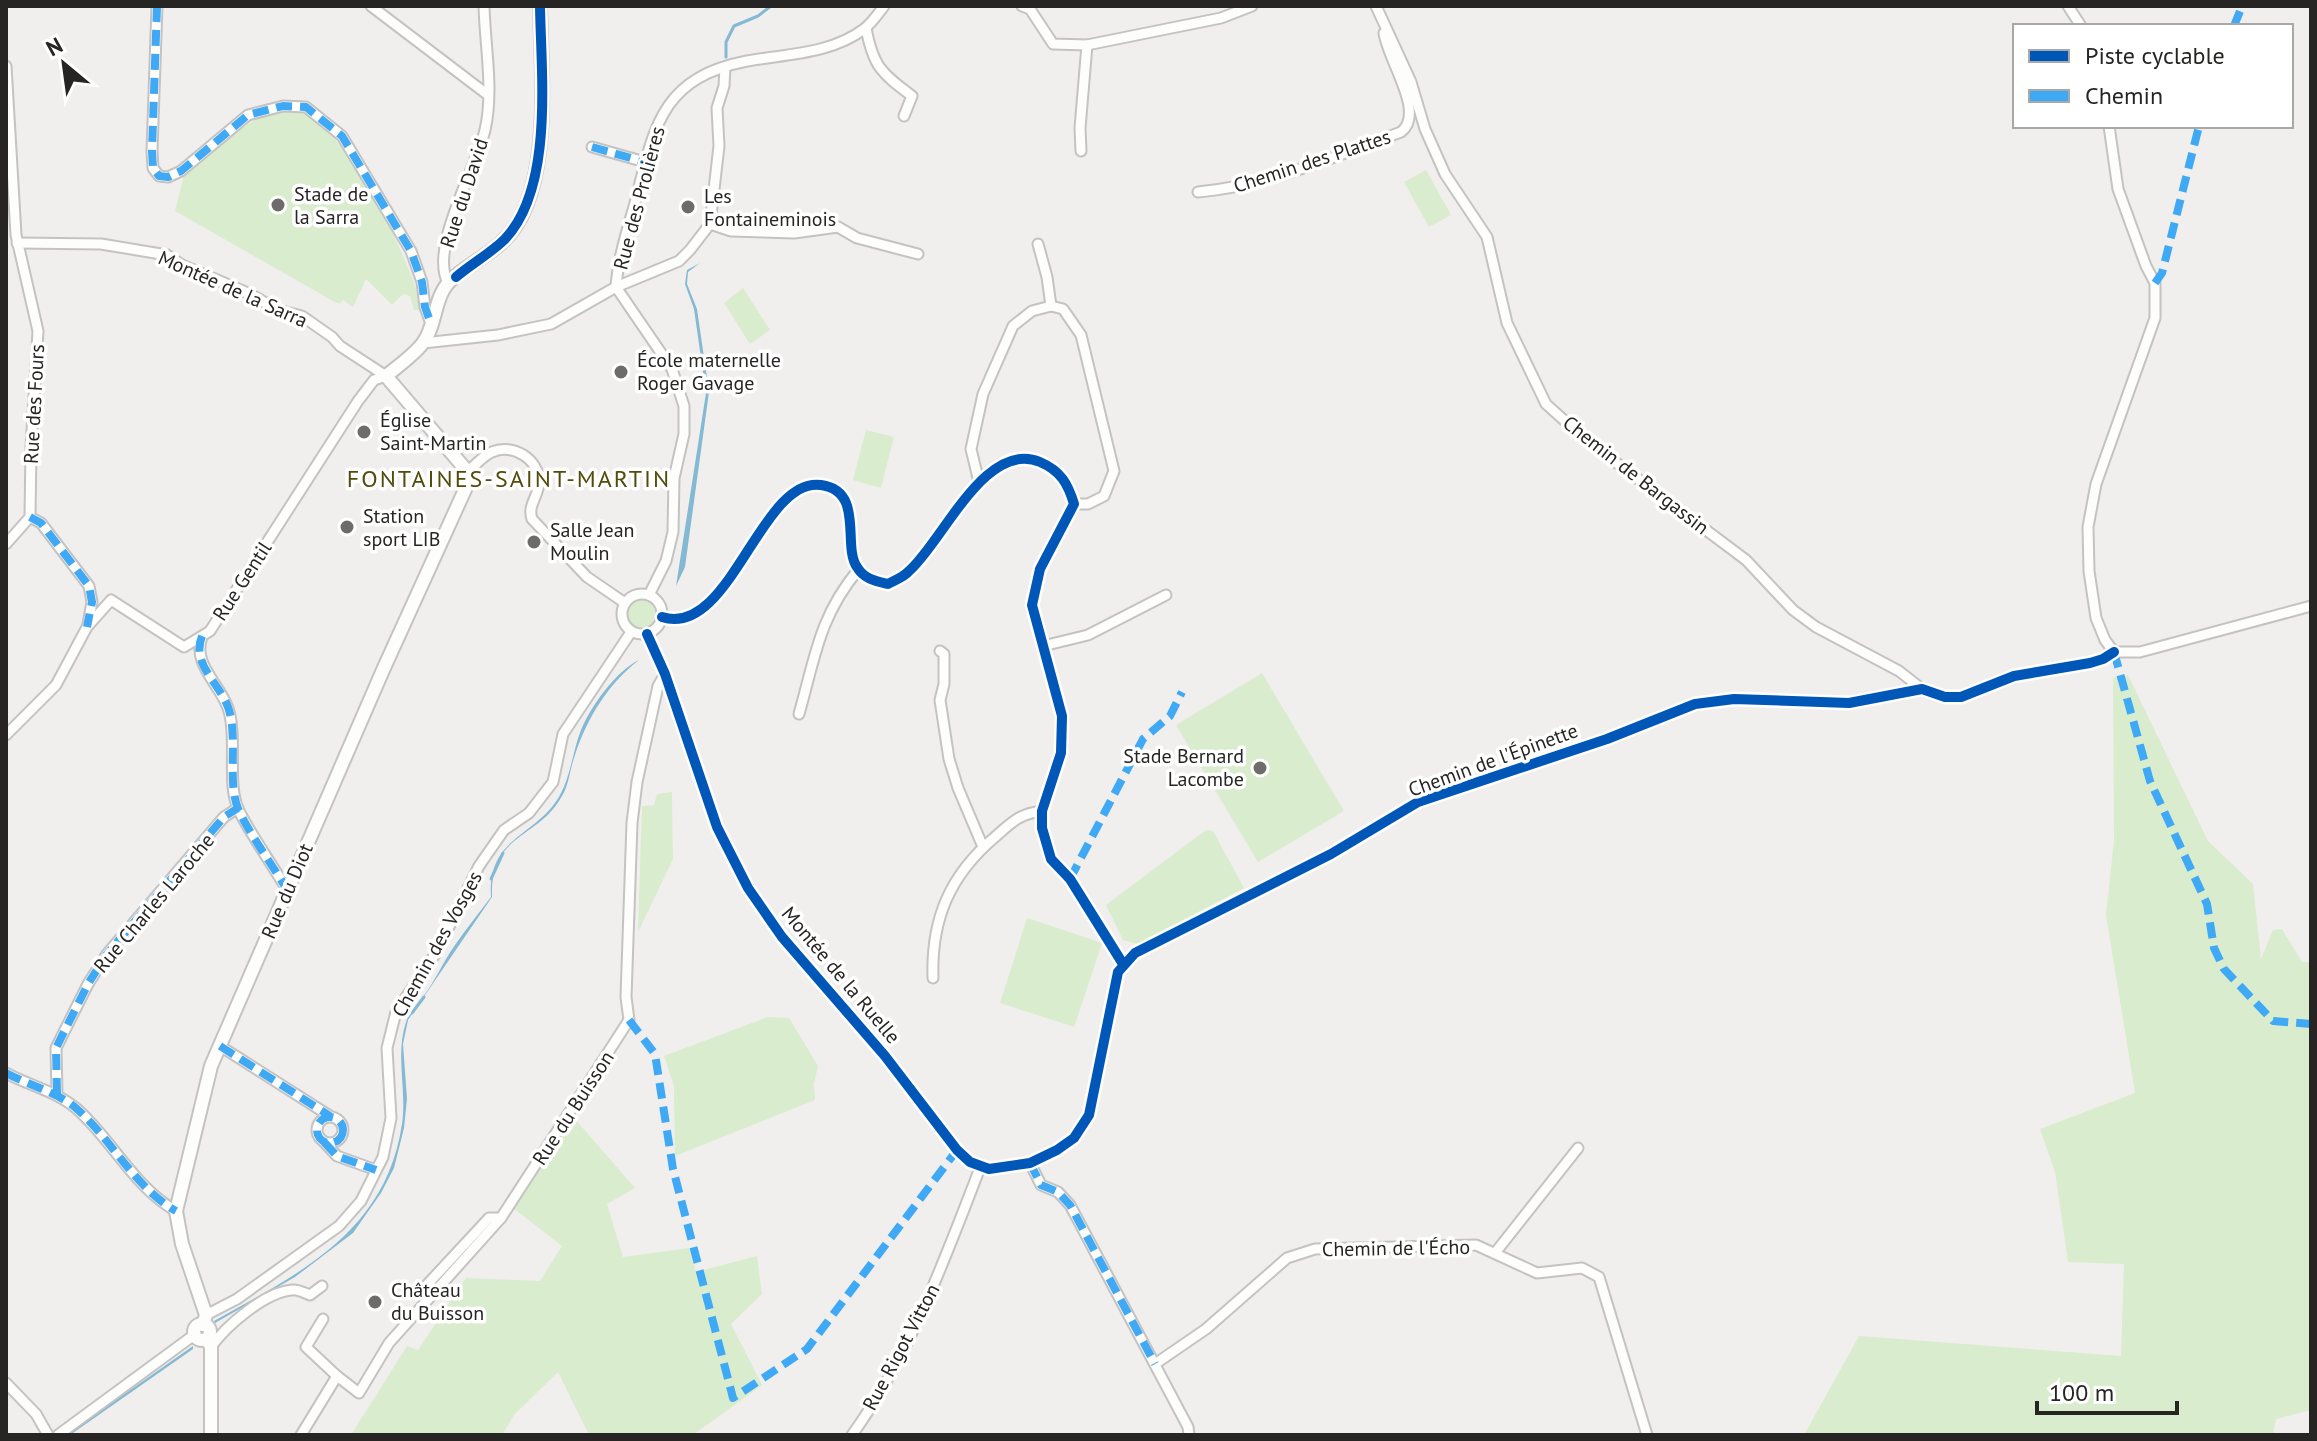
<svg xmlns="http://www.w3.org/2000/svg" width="2317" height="1441" viewBox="0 0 2317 1441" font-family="'PT Sans',sans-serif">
<rect width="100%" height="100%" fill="#f1efed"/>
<g fill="#d9ecce">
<path d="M291,111C299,113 309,113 315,118C329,127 337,142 347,155C380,203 406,254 423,310H414L410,296L403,294L392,305L366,279L353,307L343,300L340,304L333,301L175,211L184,175L216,145L261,116Z"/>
<polygon points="1426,170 1451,215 1429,227 1404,182"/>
<polygon points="743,288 770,330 750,344 724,303"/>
<polygon points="866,430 894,437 881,488 853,480"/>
<circle cx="641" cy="614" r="14"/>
<polygon points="1262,673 1344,811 1258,862 1176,725"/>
<polygon points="2128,675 2208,841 2253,884 2261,959 2273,930 2282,929 2302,962 2311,962 2311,1410 2276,1419 2273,1435 1804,1435 1859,1336 2121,1356 2124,1264 2068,1262 2055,1172 2040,1129 2135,1093 2106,915 2114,841 2113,678"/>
<polygon points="672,792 673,859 638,932 642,806 654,805 657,794"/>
<polygon points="1206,830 1213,831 1244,888 1137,944 1123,940 1106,905"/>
<polygon points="1027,918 1102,943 1074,1027 1000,1003"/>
<polygon points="768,1017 789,1018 818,1066 814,1084 815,1100 675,1156 674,1086 664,1056"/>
<polygon points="575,1119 635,1188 607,1204 623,1257 689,1248 696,1272 757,1256 762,1294 731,1324 762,1385 693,1435 589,1435 558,1372 514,1415 502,1435 351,1435 407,1346 418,1350 466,1278 540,1281 562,1246 513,1208"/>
</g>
<g fill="#84b9d4">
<polygon points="700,263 688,272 687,284 697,309 709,392 685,567 676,586 706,393 694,309 685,284 687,270"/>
<path d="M639,660C608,684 587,718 575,755C570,768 569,785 562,796C538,840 490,832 492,897L408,1020L403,1044L407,1099L404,1128L394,1168L381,1193L353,1233L295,1277L215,1323L214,1321C300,1273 386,1232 402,1124C407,1090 395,1055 406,1022C409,1012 417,1006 423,997C435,981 443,962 455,945C466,929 479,913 491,897C487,836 537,837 560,795C571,775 573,750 581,730C591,706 616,671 639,660Z"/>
<polygon points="193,1346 193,1349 70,1435 66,1435"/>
</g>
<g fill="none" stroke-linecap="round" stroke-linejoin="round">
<g stroke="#84b9d4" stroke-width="3">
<polyline points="726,57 726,42 734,26 758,16 771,6"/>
<polyline points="491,879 503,853"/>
<polyline points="412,1013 424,997"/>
</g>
<defs>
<g id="minor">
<polyline points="157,6 152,151 153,168 159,176 168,177 181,171 248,115 283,106 306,107 342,136 411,251 422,282 425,307 431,324"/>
<polyline points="371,6 488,95"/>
<polyline points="1022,6 1030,9 1053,44 1087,45 1221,18 1252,6"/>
<polyline points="1376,6 1411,82 1425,129 1445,174 1487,237 1507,323 1546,404 1586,440 1746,560 1793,610 1816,627 1899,671 1922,689"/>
<polyline points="2068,6 2081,26"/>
<path d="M866,28C873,66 881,73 912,96L904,116"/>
<polyline points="6,66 16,235 38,331 31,447 30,517 6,544"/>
<polyline points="2109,126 2118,189 2146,266 2155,283 2155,318 2096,484 2088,527 2089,571 2096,618 2105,640 2114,652"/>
<polyline points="592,147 645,162"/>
<polyline points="1081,151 1080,128 1087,45"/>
<path d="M1198,192C1268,186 1336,156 1401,132C1426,113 1388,61 1384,33"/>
<polyline points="710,224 731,231 794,233 838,227 857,238 918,254"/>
<polyline points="17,243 101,244 167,255 182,265 250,294 278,310 302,316 332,337 340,346 386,376"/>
<polyline points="1038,244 1047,277 1051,306"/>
<path d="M448,283C429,247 476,169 485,130C494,91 485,46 484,6"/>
<path d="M616,287C618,258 627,231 635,203C654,128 660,78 747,61C787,54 831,54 864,29C872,23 878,14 884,6"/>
<polyline points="616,287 672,369 684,406 684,434 674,478 673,532 666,561 649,595"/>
<polyline points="423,343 498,335 551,324 616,287 679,261 690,250 710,224 719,146 717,108 724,86 725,67"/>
<path d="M467,471C476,466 482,456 492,452C513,443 539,459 539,482C539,496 527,505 532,519L587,577L625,603"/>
<polyline points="979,482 971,449 983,394 1013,326 1032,311 1051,306 1063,309 1081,335 1114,471 1104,496 1088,504 1074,504"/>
<polyline points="30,517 41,523 89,586 92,602 88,624"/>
<circle cx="642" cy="614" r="20"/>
<path d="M662,617C730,639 761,476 821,485C865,491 842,546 857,567C864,579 875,581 888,584C895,580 904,577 909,571C942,543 985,439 1040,462C1061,471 1068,484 1074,504L1040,569L1032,605L1062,716L1061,753L1042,811V828L1051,859L1070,879L1123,964"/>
<polyline points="647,634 665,674 717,827 748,888 782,937 885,1056 957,1150 970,1162 989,1169 1030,1163 1057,1150 1074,1138 1089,1115 1118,972 1135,953 1331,854 1418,802 1607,739 1695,704 1734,699 1849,703 1922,689 1945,697 1961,697 2014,676 2090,663 2103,659 2114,652"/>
<path d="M202,637C192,664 219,683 228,708C238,738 226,784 239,811C253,838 272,864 287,890"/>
<polyline points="1043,646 1088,635 1166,595"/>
<polyline points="940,651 944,654 944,684 940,700 949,759 958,788 983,847"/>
<polyline points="2114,652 2140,652 2311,606"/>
<path d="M799,714C815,658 819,617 858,570"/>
<polyline points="6,735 56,685 87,627 111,600 184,647 210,631 358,401 374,380 386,376"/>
<path d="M933,978C931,919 950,875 995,837C1012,822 1019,814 1042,811"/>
<polyline points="220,1046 330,1116"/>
<path d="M6,1073C30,1086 56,1091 77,1109C112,1140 135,1188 176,1211"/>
<polyline points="57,1094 56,1048 88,984 107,954 224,817 238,808"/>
<circle cx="330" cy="1130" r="13"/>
<polyline points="324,1142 337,1156 376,1170"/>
<polyline points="1030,1163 1041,1185 1058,1192 1070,1205 1188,1427 1189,1435"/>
<polyline points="1495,1253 1578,1148"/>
<polyline points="407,1292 424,1288 489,1218 501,1218"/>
<polyline points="206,1315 237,1299 339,1226 361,1201 383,1157 391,1118 387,1048 396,1012 436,953 479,866 504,830 529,813 553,782 563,734 631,632"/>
<polyline points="323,1319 306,1347 337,1376"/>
<path d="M211,1347C226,1326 265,1292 292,1290C298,1289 304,1293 310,1295L322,1286"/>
<polyline points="1155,1364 1206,1329 1287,1258 1315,1249 1476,1245 1537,1273 1582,1268 1599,1277 1647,1435"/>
<polyline points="6,1383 36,1414 48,1435"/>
<polyline points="58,1435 194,1335"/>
<polyline points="301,1435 337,1376 359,1393 389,1343 501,1218 629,1020 626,997 632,823 637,782 658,686 665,674"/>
<path d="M852,1435C911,1353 944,1261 980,1168"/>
</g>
<g id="tertiary">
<circle cx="202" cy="1332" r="8"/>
<path d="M203,1325L206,1315L182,1244L176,1211L211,1066L383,670L468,483L467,471L386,376C398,366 414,355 423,343C436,326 434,298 449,282C465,266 487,257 503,241C554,194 541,71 540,6"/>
<polyline points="207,1339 211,1347 211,1435"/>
</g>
</defs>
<use href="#minor" stroke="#c4c3c2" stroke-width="13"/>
<use href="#tertiary" stroke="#c4c3c2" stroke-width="16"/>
<use href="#minor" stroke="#fdfdfc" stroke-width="9"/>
<use href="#tertiary" stroke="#fdfdfc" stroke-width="12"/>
<g stroke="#3fa9f5" stroke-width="8" stroke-dasharray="16 8" stroke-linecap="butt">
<polyline points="157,6 152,151 153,168 159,176 168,177 181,171 248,115 283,106 306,107 342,136 411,251 422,282 425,307 431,324"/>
<polyline points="2234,26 2242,6"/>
<polyline points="592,147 645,162"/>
<polyline points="2155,283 2162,273 2199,126"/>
<polyline points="30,517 41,523 89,586 92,602 87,627"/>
<path d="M202,636C191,664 218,681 228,707C239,737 226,783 239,811C252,838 272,864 287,890"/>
<polyline points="2114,652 2150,781 2207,904 2214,948 2224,969 2273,1021 2311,1024"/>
<polyline points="1070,879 1143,739 1170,716 1182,692"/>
<polyline points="629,1020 655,1054 673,1169 733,1398 807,1349 957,1150"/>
<polyline points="220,1046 330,1116"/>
<path d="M6,1073C30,1086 56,1091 77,1109C112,1140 135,1188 176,1211"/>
<polyline points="57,1094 56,1048 88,984 107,954 224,817 238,808"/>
<circle cx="330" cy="1130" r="13"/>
<polyline points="324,1142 337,1156 376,1170"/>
<polyline points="1030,1163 1041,1185 1058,1192 1070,1205 1155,1364"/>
</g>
<defs>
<g id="cycleway">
<path d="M456,277C471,264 491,253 505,239C554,187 541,74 540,6"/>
<path d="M662,617C730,639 761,476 821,485C865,491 842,546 857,567C864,579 875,581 888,584C895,580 904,577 909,571C942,543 985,439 1040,462C1061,471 1068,484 1074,504L1040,569L1032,605L1062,716L1061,753L1042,811V828L1051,859L1070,879L1123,964"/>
<polyline points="647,634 665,674 717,827 748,888 782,937 885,1056 957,1150 970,1162 989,1169 1030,1163 1057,1150 1074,1138 1089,1115 1118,972 1135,953 1331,854 1418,802 1607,739 1695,704 1734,699 1849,703 1922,689 1945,697 1961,697 2014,676 2090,663 2103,659 2114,652"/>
</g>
</defs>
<use href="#cycleway" stroke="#fff" stroke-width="15"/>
<use href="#cycleway" stroke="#0057b8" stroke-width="10"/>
</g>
<g fill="#6d6c6a" stroke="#fff" stroke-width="3">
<circle cx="278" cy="205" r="8"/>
<circle cx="688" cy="207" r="8"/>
<circle cx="621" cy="372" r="8"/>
<circle cx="364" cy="432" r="8"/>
<circle cx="347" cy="527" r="8"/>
<circle cx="534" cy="542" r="8"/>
<circle cx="1260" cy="768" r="8"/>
<circle cx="375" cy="1302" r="8"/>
</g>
<g text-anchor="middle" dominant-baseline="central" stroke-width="7" stroke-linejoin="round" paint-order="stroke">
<g font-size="20" fill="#262524" stroke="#fff">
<text transform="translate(1312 161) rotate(-18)">Chemin des Plattes</text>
<text transform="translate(464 193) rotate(-72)">Rue du David</text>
<text transform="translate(639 198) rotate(-75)">Rue des Prolières</text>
<text transform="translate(233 289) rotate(24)">Montée de la Sarra</text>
<text transform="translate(34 404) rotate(-87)">Rue des Fours</text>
<text transform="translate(1636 475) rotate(38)">Chemin de Bargassin</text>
<text transform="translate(242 581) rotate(-57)">Rue Gentil</text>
<text transform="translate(1493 760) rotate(-20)">Chemin de l'Épinette</text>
<text transform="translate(287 891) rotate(-67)">Rue du Diot</text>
<text transform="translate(154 903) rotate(-50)">Rue Charles Laroche</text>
<text transform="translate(437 944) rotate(-61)">Chemin des Vosges</text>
<text transform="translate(841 975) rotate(50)">Montée de la Ruelle</text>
<text transform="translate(573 1108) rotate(-57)">Rue du Buisson</text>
<text transform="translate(1396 1248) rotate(-1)">Chemin de l'Écho</text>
<text transform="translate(901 1347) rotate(-62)">Rue Rigot Vitton</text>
</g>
<g font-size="20" fill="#262524" stroke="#fff" text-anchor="start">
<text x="294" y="194">Stade de<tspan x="294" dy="23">la Sarra</tspan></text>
<text x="704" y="196">Les<tspan x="704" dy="23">Fontaineminois</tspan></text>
<text x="637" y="360">École maternelle<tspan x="637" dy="23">Roger Gavage</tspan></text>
<text x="380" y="420">Église<tspan x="380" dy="23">Saint-Martin</tspan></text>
<text x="363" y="516">Station<tspan x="363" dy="23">sport LIB</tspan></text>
<text x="550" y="530">Salle Jean<tspan x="550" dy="23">Moulin</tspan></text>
<text x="1244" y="756" text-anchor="end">Stade Bernard<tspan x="1244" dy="23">Lacombe</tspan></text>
<text x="391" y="1290">Château<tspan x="391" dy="23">du Buisson</tspan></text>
</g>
<g font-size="24" letter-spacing="2" fill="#524b0a" stroke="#fff">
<text x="509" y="478">FONTAINES-SAINT-MARTIN</text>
</g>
</g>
<rect width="2317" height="1441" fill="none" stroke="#262524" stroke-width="16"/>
<rect x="2013" y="24" width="280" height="104" fill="#ffffff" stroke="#a8a8a7" stroke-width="2"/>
<rect x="2029" y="50" width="40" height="12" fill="#0057b8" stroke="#a8a8a7" stroke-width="2"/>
<text x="2085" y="64" font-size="24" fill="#262524">Piste cyclable</text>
<rect x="2029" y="90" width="40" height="12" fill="#3fa9f5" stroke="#a8a8a7" stroke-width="2"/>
<text x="2085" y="104" font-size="24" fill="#262524">Chemin</text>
<g transform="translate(64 64) rotate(331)" stroke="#ffffff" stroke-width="6" paint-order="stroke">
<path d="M0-6L14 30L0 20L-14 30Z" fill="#262524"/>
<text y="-12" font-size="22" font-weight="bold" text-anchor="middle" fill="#262524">N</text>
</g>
<path d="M2037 1401v12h140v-12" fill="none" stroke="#262524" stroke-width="4"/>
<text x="2049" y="1401" font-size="24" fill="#262524" stroke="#ffffff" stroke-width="6" paint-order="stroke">100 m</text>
</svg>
